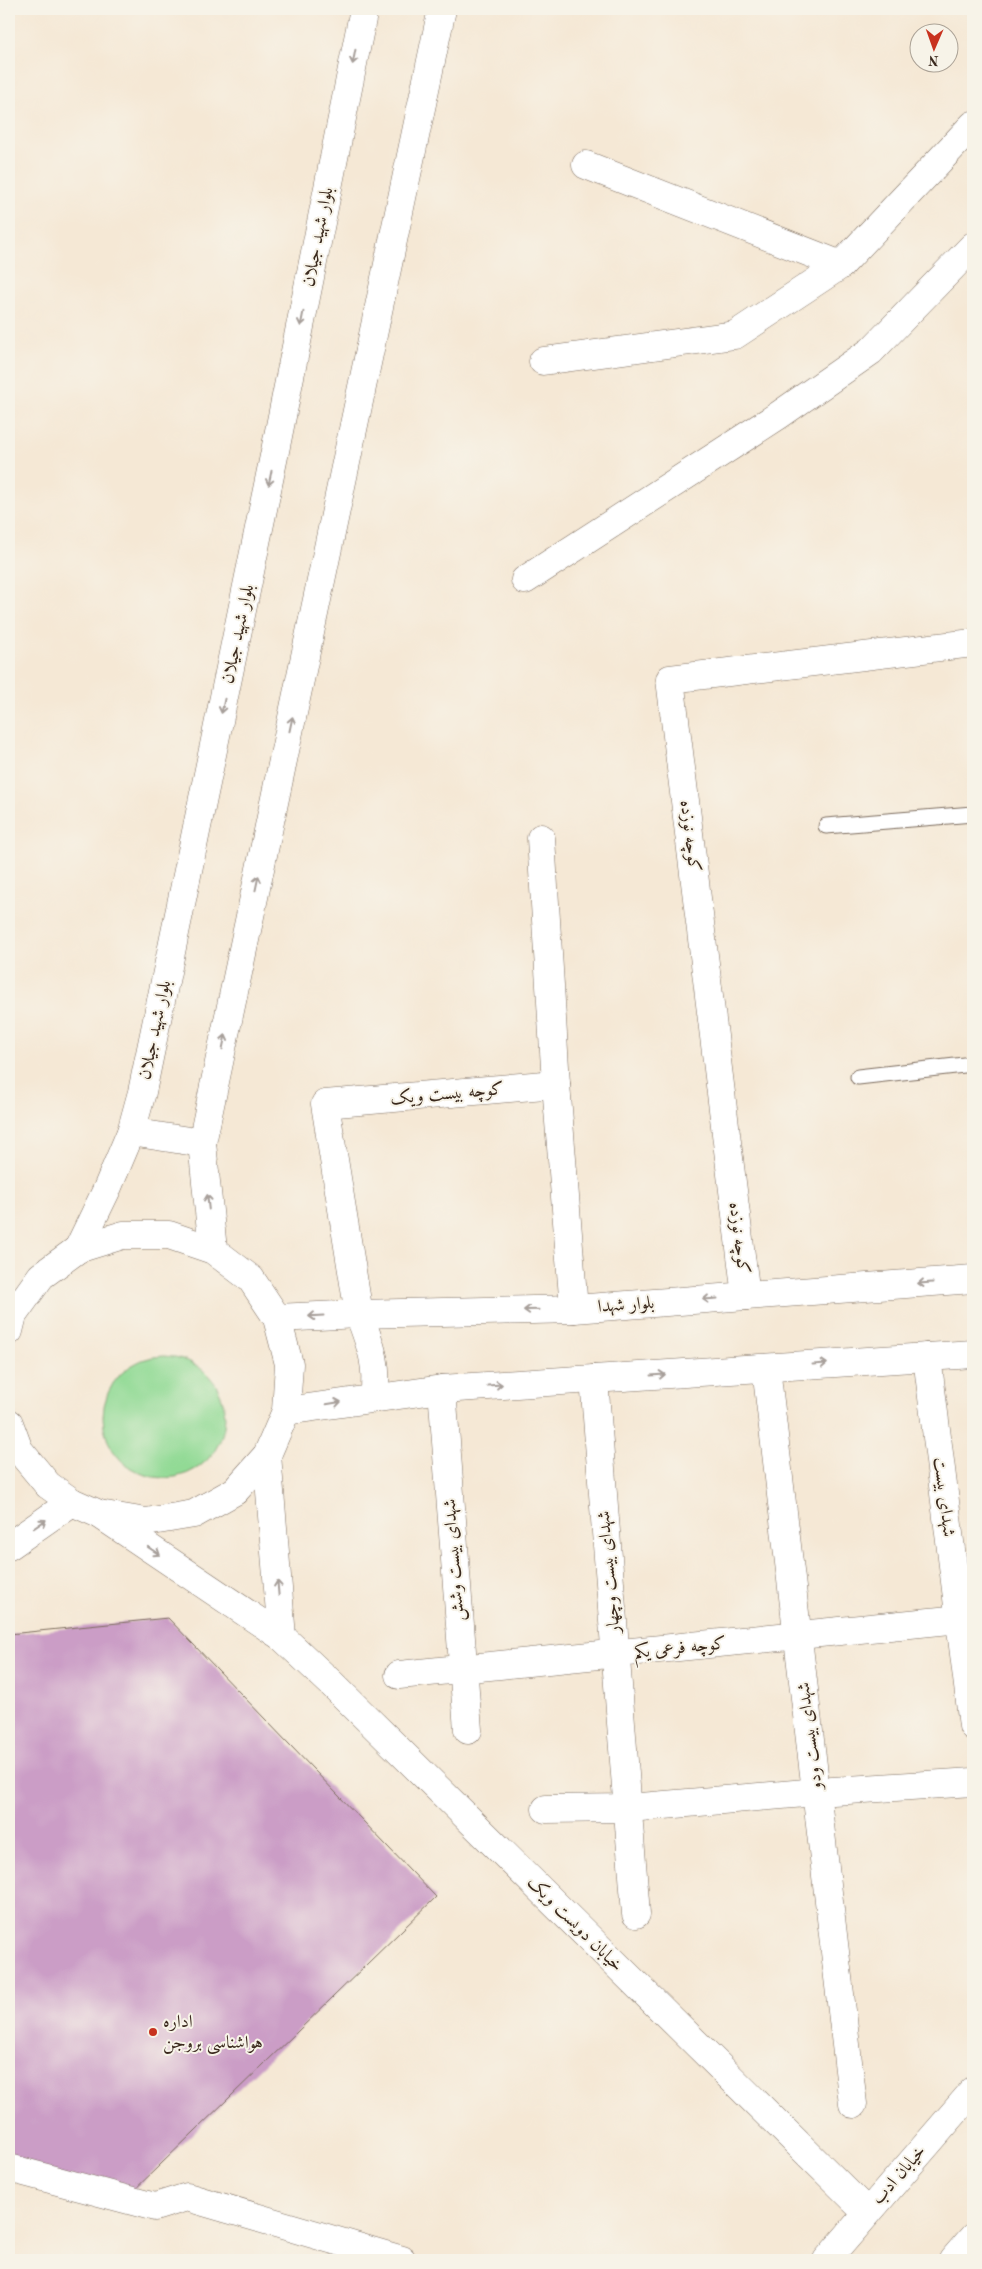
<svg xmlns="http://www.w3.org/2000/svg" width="982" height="2269" viewBox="0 0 982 2269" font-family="'Old Standard TT',Amiri,serif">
<rect width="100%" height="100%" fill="#f7f3e8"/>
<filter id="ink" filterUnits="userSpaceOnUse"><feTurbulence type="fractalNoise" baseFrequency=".02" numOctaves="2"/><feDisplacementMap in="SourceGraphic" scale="10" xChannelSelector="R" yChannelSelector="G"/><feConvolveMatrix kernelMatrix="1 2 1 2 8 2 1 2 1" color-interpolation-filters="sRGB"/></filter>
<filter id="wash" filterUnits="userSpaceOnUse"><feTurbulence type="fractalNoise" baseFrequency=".0096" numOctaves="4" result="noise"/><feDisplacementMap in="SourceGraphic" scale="20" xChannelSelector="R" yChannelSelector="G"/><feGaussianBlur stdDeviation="1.12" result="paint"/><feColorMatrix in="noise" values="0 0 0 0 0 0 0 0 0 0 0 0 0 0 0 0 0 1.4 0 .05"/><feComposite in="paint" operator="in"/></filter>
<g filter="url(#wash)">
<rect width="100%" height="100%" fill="#f5e8d5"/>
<circle fill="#92da95" stroke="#66825a" cx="164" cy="1417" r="61"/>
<g id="blocks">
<polygon fill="#cb9dc6" points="168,1618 436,1897 126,2198 9,2167 9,1634"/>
</g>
</g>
<g filter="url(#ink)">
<use href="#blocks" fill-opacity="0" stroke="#7c6c5e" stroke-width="1"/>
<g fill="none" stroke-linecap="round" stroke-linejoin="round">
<defs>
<g id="service">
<polyline points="826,826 973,814"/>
<polyline points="858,1077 973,1064"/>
</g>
<g id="minor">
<polyline points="586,165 841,265"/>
<polyline points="543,361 735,335 841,265 973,125"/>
<polyline points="525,580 779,415 871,351 973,246"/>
<polyline points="541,838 556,1084"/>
<polyline points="746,1296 670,679 973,643"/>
<polyline points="359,1314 325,1104 556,1084 574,1309"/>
<polyline points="927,1357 973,1726"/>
<polyline points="766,1368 853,2104"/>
<polyline points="594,1379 636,1914"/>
<polyline points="442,1389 468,1730"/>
<polyline points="399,1675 960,1619"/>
<polyline points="546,1809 629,1808 817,1792 973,1782"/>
<polyline points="9,2168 155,2207 187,2197 402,2260"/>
</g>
<g id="tertiary">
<polyline points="131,1132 202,1143"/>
<polyline points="78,1249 107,1189 131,1132 142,1092 274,456 364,9"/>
<polyline points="213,1250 202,1143 442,9"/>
<polyline points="267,1455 282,1637"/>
<polyline points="99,1514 282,1637 332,1684 867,2212"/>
<polyline points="827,2260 973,2091"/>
<polyline points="953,2260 973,2237"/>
</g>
<g id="secondary">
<path d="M359,1314C370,1344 379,1364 374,1397"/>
<polyline points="277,1318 359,1314 574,1309 973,1279"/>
<polyline points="9,1331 13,1315 41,1276 78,1249 123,1235 169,1235 213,1250 251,1279 277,1318 289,1364 286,1411 267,1455 235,1491 194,1514 146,1522 99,1514 72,1502 48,1485 19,1450 9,1423"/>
<polyline points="286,1411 442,1389 973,1354"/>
<polyline points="9,1546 72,1502"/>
</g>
</defs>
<use href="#service" stroke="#7c6c5e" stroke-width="17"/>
<use href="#minor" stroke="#7c6c5e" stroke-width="29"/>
<use href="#tertiary" stroke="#7c6c5e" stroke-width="29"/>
<use href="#secondary" stroke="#7c6c5e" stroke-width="29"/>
<use href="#service" stroke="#fff" stroke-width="15"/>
<use href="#minor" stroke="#fff" stroke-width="28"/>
<use href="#tertiary" stroke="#fff" stroke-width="28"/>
<use href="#secondary" stroke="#fff" stroke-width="28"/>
</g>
<defs><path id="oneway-shaft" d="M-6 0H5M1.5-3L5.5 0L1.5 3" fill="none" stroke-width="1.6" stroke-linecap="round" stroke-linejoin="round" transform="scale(1.25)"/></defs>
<g stroke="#a79f9a">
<use href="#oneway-shaft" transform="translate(354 57) rotate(101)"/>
<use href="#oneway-shaft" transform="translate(302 319) rotate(101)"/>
<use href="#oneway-shaft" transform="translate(270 478) rotate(102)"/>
<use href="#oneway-shaft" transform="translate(223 706) rotate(102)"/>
<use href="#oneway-shaft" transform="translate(291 724) rotate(-78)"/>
<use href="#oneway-shaft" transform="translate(257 883) rotate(-78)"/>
<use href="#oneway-shaft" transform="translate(224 1042) rotate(-78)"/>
<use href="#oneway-shaft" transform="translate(208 1202) rotate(-96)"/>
<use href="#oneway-shaft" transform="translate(925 1283) rotate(176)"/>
<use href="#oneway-shaft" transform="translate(710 1299) rotate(176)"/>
<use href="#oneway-shaft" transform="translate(531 1310) rotate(179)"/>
<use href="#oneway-shaft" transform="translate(316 1316) rotate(177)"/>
<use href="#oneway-shaft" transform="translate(820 1364) rotate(-4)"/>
<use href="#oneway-shaft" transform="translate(658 1375) rotate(-4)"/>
<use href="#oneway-shaft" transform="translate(495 1385) rotate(-4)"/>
<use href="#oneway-shaft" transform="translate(334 1403) rotate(-9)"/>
<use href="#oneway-shaft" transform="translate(40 1524) rotate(-35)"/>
<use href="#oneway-shaft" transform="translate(154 1551) rotate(34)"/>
<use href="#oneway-shaft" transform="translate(278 1588) rotate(-95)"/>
</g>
</g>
<circle fill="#c8321e" stroke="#f7f3e8" stroke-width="2" cx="153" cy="2032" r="5"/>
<g text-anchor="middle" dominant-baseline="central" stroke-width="4" stroke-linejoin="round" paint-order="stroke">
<g font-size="18" fill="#3b2a1e" stroke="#f7f3e8">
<text transform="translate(318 237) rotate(-79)">بلوار شهید جیلان</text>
<text transform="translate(238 634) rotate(-78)">بلوار شهید جیلان</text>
<text transform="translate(690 836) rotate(83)">کوچه نوزده</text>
<text transform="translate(155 1030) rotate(-78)">بلوار شهید جیلان</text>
<text transform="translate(447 1094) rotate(-5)">کوچه بیست ویک</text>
<text transform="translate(739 1238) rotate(83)">کوچه نوزده</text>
<text transform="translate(626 1305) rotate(-4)">بلوار شهدا</text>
<text transform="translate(944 1497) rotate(83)">شهدای بیست</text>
<text transform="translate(454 1560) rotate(-94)">شهدای بیست وشش</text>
<text transform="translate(609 1572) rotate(-95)">شهدای بیست وچهار</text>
<text transform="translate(680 1648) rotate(-6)">کوچه فرعی یکم</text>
<text transform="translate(810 1736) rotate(-97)">شهدای بیست ودو</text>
<text transform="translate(575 1924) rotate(45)">خیابان دویست ویک</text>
<text transform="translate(899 2175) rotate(-49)">خیابان ادب</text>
</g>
<g font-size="18" fill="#3b2a1e" stroke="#f7f3e8" text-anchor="start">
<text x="163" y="2022">اداره<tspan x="163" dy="21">هواشناسی بروجن</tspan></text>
</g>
</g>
<rect width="982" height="2269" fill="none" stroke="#f7f3e8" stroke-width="30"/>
<g transform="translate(934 48) rotate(182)"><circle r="24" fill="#f7f3e8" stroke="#aca397"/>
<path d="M0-4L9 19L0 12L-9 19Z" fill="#c8321e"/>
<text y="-8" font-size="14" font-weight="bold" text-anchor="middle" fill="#3b2a1e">N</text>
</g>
</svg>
